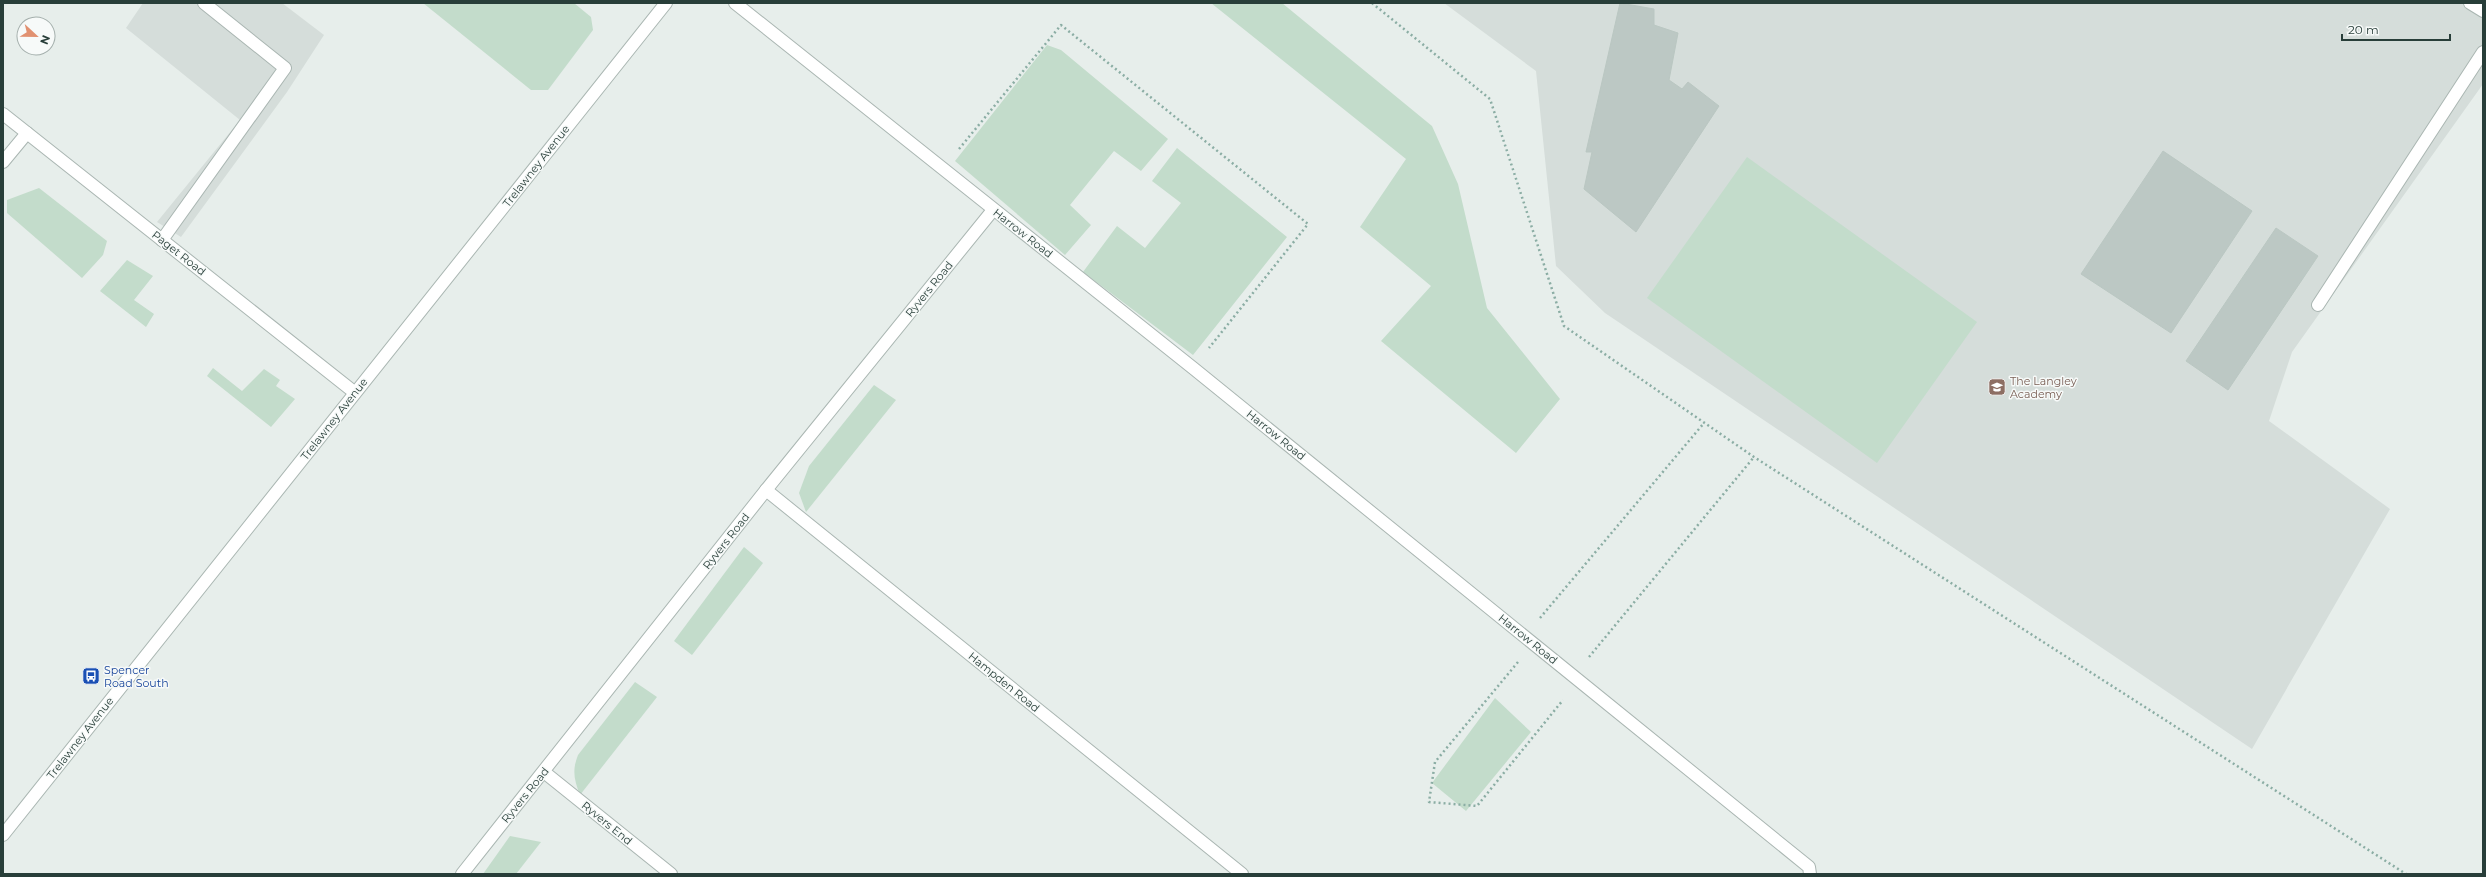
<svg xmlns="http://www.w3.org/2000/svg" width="2486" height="877" viewBox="0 0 2486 877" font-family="Montserrat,sans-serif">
<rect width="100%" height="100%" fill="#e7eeeb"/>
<g fill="#d5ddda">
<polygon points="143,3 282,3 324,35 287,92 181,237 157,222 240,120 126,28"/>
<polygon points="1444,3 2483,3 2483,84 2292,352 2269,421 2390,509 2252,749 1605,313 1556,266 1536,71"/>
</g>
<g fill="#c3dccb">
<polygon points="423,3 574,3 591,17 593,30 548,90 531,90"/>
<polygon points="1211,3 1282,3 1432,126 1458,184 1487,308 1560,399 1516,453 1381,341 1431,286 1360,227 1406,159"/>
<polygon points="1047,45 1061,50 1168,139 1141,171 1114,151 1070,205 1091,225 1065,255 955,161"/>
<polygon points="1177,148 1287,237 1193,355 1083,272 1117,226 1145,248 1181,203 1152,181"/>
<polygon points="1747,157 1977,322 1877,463 1647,298"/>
<polygon points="39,188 107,241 103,255 82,278 7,213 7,200"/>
<polygon points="127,260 153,276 134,300 154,314 146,327 100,291"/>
<polygon points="213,368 242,391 264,369 280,380 276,386 295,399 271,427 207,376"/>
<polygon points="874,385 896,400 806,512 799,493 809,466"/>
<polygon points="744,547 763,563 692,655 674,641"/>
<path d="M635,682L657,697L580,795C574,780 572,770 578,755Z"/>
<polygon points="1495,698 1531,732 1466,811 1432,783"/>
<polygon points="510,836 541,842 516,874 483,874"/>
</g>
<g fill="#bcc8c4" stroke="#bac7c2">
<polygon points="1620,3 1654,9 1654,25 1678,33 1669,80 1682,89 1688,82 1719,106 1636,232 1584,189 1592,152 1586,152"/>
<polygon points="2163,151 2252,211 2171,333 2081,274"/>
<polygon points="2276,228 2318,256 2228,390 2186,361"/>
</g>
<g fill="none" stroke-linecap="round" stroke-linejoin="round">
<defs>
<g id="service">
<polyline points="2470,3 2483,11"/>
<polyline points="162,240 285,68 204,3"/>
<polyline points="2318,305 2483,52"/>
</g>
<g id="minor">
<polyline points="735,3 1193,368 1809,867 1810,874"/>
<polyline points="3,114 354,392"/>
<polyline points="3,162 27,133"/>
<polyline points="766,490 1242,874"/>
<polyline points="544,772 671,874"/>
<polyline points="3,835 666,3"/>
<polyline points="462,874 766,490 993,210"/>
</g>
</defs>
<use href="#service" stroke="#aab6b2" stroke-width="14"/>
<use href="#minor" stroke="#aab6b2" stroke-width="14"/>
<g stroke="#8bada4" stroke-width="2.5" stroke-dasharray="2 3" stroke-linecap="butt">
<polyline points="1372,3 1490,99 1564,326 1754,457 2406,874"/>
<polyline points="959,149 1061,25 1308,224 1209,348"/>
<polyline points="1540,618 1704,423"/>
<polyline points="1589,657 1754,457"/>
<polyline points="1518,662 1435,762 1429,802 1477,806 1563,700"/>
</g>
<use href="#service" stroke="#fff" stroke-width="12"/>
<use href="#minor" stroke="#fff" stroke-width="12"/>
</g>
<defs>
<symbol id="school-square" viewBox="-11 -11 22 22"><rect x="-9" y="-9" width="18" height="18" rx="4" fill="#8d6e63" stroke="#f7faf9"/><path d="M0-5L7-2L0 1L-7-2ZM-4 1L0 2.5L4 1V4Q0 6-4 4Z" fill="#fff"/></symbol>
<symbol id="bus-square" viewBox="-11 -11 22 22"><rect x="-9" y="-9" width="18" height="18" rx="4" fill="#1a4fb4" stroke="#f7faf9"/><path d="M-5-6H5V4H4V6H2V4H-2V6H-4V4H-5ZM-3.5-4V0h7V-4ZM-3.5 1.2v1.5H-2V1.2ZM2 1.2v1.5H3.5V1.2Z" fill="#fff"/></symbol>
</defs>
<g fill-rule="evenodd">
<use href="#school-square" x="1987" y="377" width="20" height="20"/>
<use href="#bus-square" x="81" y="666" width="20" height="20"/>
</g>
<g text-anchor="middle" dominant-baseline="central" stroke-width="3" stroke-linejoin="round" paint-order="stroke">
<g font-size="11" fill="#283e39" stroke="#f7faf9">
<text transform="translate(536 166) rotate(-52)">Trelawney Avenue</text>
<text transform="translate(1023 233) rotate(38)">Harrow Road</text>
<text transform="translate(179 253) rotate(38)">Paget Road</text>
<text transform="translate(929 289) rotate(-51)">Ryvers Road</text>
<text transform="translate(334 419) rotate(-52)">Trelawney Avenue</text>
<text transform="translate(1276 435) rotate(39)">Harrow Road</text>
<text transform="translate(726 541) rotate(-52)">Ryvers Road</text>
<text transform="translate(1528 639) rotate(39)">Harrow Road</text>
<text transform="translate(1004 682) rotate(39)">Hampden Road</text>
<text transform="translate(80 738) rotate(-52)">Trelawney Avenue</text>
<text transform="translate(525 795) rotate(-51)">Ryvers Road</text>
<text transform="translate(607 823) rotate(39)">Ryvers End</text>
</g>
<g font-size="11" fill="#785e54" stroke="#f7faf9" text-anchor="start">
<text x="2010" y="381">The Langley<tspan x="2010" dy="13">Academy</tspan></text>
</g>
<g font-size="11" fill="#164399" stroke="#f7faf9" text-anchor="start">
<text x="104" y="670">Spencer<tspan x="104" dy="13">Road South</tspan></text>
</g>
</g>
<rect width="2486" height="877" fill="none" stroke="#283e39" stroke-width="8"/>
<g transform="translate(36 36) rotate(112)"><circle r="19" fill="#f7faf9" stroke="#a4afac"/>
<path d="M0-3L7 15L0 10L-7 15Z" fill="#e19171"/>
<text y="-6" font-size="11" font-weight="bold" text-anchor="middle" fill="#283e39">N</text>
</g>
<path d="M2342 34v6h108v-6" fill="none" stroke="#283e39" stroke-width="2"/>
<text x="2348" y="34" font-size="12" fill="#283e39" stroke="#f7faf9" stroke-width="3" paint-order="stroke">20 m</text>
</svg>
